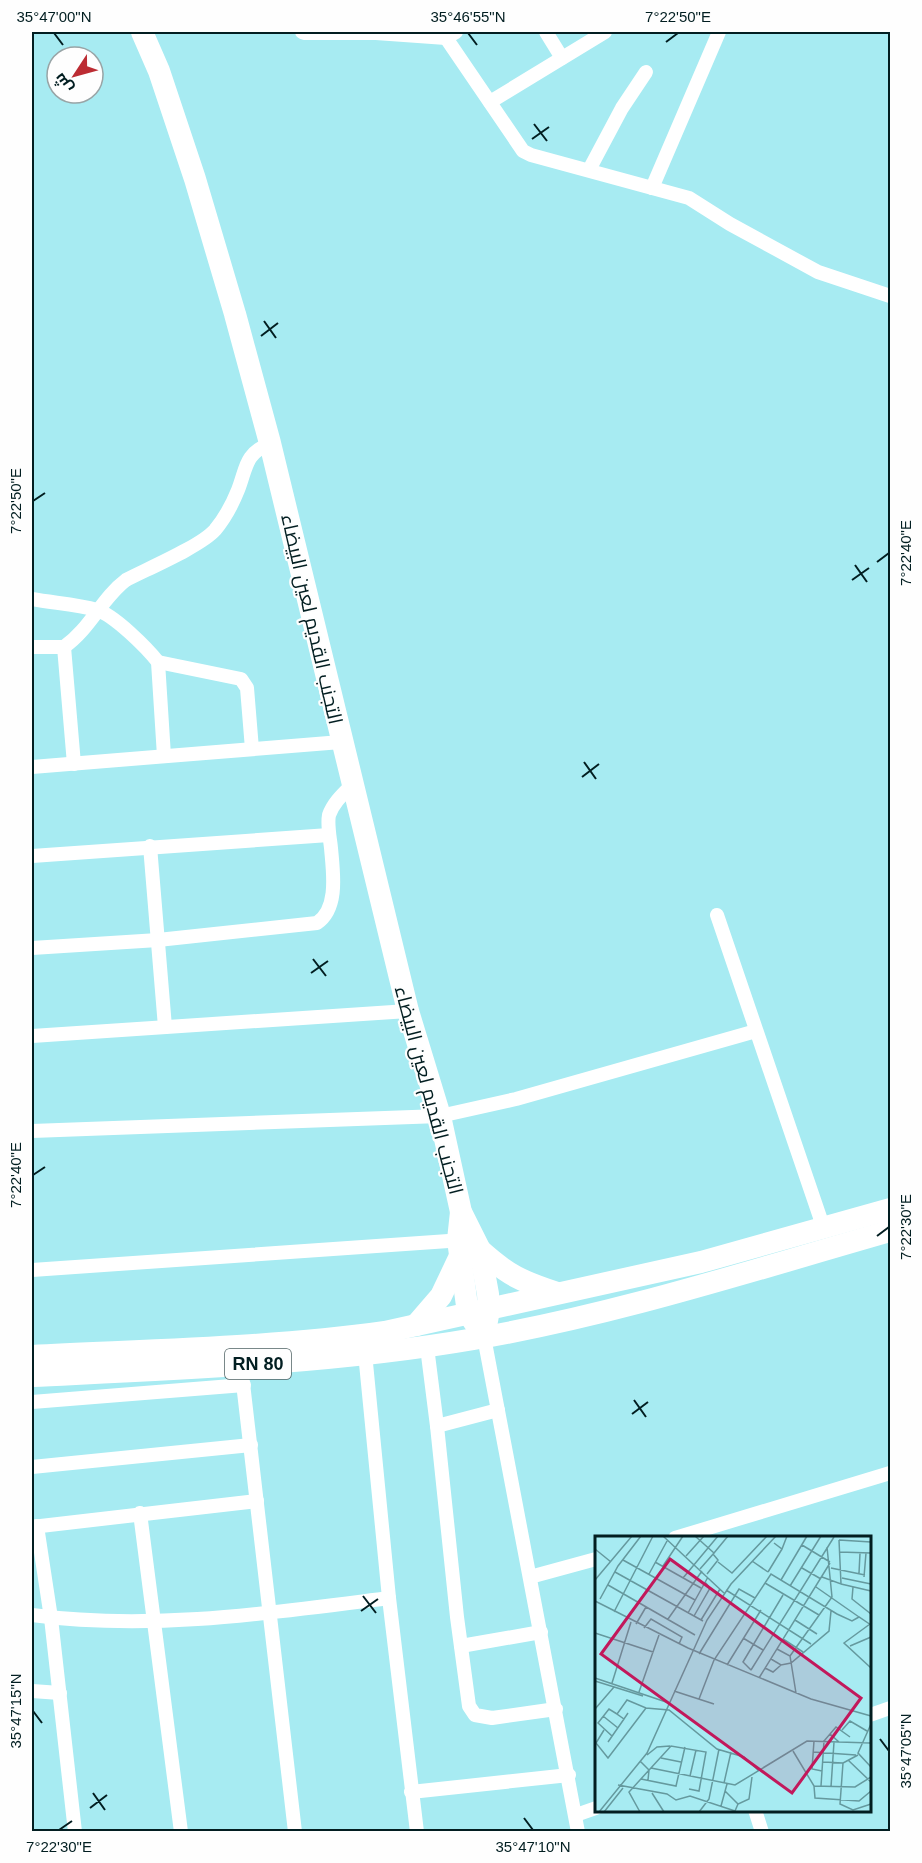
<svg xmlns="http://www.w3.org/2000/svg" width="922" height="1863" viewBox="0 0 922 1863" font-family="Arial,Cairo,sans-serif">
<rect width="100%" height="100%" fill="#a7ebf2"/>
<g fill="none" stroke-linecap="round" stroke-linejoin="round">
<g stroke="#fff" stroke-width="14">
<polyline points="302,32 305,33 376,33 446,38 456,32"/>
<polyline points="442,32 523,151 531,155 689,198 730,224 818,272 890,296"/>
<polyline points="546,32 562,58"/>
<polyline points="490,102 605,32"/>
<polyline points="589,170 622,108 646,72"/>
<polyline points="652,188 719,32"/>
<path d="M32,599C53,603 76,604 97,610C114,615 147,648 158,662L164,756"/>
<path d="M32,647H64C90,629 102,598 126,580C147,569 201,546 215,530C225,518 232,505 238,490C247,467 244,455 270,443"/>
<polyline points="64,647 74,764"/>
<polyline points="158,662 241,679 247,688 252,749"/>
<polyline points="32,767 341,742"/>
<polyline points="150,846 165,1027"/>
<polyline points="32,856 329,835"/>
<polyline points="717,915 824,1229"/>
<path d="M32,948L158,940L317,923C339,908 333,872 331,848C330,838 327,825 329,815C333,803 343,794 352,785"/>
<polyline points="32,1036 408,1011"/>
<polyline points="32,1131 440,1116 516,1099 756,1031"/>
<polyline points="32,1270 463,1240"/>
<polyline points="484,1337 578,1832"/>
<polyline points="427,1347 437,1426"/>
<polyline points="365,1353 389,1598 417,1832"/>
<polyline points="241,1366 295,1832"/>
<polyline points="32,1402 244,1385"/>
<polyline points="498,1410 437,1426 457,1617 469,1706 475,1715 492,1718 556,1709"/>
<polyline points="32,1467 251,1445"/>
<polyline points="140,1513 181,1832"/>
<polyline points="37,1526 51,1618 75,1832"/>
<polyline points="32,1527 257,1501"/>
<polyline points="675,1538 890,1473"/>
<polyline points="530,1577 596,1559"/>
<path d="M32,1615C151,1631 271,1613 389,1598"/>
<polyline points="461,1646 541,1632"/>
<polyline points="32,1691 60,1693"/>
<polyline points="870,1715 890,1708"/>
<polyline points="411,1792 569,1775"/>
<polyline points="755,1810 762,1832"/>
<polyline points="576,1815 596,1808"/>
</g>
<g stroke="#fff" stroke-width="22">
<polyline points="142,32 159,71 195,179 235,314 270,443 408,1011 440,1116 461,1212 480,1250 488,1294 489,1310 484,1337"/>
<polyline points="461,1212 458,1240 468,1313 476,1325"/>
<path d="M480,1250C509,1276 521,1281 557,1293"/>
<polyline points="416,1325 441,1296 460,1256"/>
<path d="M32,1356C148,1350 270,1348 385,1332L701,1262L890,1209"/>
<path d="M32,1376C178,1369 329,1364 474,1339C615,1315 753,1270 890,1231"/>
</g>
</g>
<path fill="none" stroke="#021e21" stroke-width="2" d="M54,33L63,45M468,33L477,45M666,42L678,33M534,124L547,141M532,139L549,127M264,321L276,338M261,336L278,323M33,501L45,493M877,562L889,553M855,565L867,582M852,580L869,568M584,762L596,779M582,777L599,764M313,959L326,976M311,973L328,961M33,1175L45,1167M877,1236L889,1227M634,1400L646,1417M632,1414L648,1402M363,1596L376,1613M361,1611L378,1599M33,1711L42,1723M880,1739L889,1751M93,1793L105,1810M90,1808L107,1795M524,1818L533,1830M59,1830L72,1821"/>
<g text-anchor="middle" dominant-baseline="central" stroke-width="4.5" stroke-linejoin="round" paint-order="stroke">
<rect fill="#fefefe" stroke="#4e6163" stroke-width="1.5" x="225" y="1349" width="66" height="30" rx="4.5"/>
<g font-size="18" font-weight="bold" fill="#021e21">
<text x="258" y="1364">RN 80</text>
</g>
<g font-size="20" fill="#021e21" stroke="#fefefe">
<text transform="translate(312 619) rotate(77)">التجنب القديم لعين البيضاء</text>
<text transform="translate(429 1090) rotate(75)">التجنب القديم لعين البيضاء</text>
</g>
</g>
<g transform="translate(595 1536)">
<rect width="276" height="276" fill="#a7ebf2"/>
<path fill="none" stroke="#65999e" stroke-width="1.5" d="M68,0L129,57M100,0L119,17L105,33M244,4L276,6M179,7L187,13L192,0M207,9L235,26M0,13L16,26M244,16L276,17M119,17L133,0M91,20L109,0M28,24L100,64M157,25L173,36M60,26L106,52M123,26L137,37L172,0M68,30L88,0M207,32L226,43M236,32L270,39M20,36L108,85M173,36L187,13M264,37L265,17M54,38L72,5M112,38L123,24L118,18M227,41L246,48L244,4M269,41L271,17M88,42L123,0M247,42L276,48M0,44L37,0M186,44L212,0M170,47L224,79M246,48L276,55M13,49L100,99M195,50L226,0M221,51L264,81M258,51L257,63L276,78M131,54L216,108M5,63L23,30L46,0M0,65L93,112M19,76L58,0M93,77L113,41M99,80L115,52L110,46M73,83L107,35M106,84L125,53M200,84L222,98M41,88L51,71M275,88L249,107L276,132M49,92L56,83L87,101L84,108M0,97L58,116L64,99M148,102L168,114M188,103L208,116M255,110L276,101M93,112L216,163L276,180M182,113L195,120L201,157M104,118L144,53L160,62M195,120L237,61L232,11M176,123L186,129L196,127L234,95L236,75M132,129L166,74M170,132L178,136L186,129M156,134L239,1M156,134L148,126L188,59M0,142L74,167M164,142L235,27M0,145L48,160M17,147L36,86M79,155L119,168M44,156L58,116M104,163L119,124L176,38L242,78L257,85L264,81L276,89M0,173L19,151M33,177L29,183L22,178L32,164L51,172L74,174L122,213L149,221L164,235M8,180L23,192M276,188L263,217L276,231M9,194L1,207L13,222L51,172M247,194L255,185L272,195M235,198L244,206L276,207M17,200L3,187L14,173L22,178M219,205L217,233L227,235M13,206L29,183M198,215L219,250L260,251L276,241M218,216L261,219M52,219L62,211L75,210M263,219L248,227L245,268L258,274L276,268M66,222L86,226M253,224L276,246M45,225L54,234L53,244M228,226L248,227M56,232L140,249L212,205L244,206M95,240L101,214M46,243L81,250L90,211M129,247L136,216M23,249L72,258L81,264L95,260L140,275M219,250L220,262L264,265L276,255M226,250L229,205L241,191L255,201M236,251L239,206M130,255L143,268M57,257L69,276M126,270L132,248M140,275L143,268L154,263L157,241M4,276L52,217L112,84L136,48L181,0M9,276L28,252M45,276L34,256L76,210L111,216L104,255L94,253M104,276L114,263L124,213"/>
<path fill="#c2185b" fill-opacity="0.15" stroke="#c2185b" stroke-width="3" d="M75,23L266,162L197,257L6,118Z"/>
<rect width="276" height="276" fill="none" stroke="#021e21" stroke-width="3"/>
</g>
<rect width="922" height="1863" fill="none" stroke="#fefefe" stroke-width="66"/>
<g transform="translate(75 75) rotate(234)"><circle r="28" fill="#fefefe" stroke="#99a4a6" stroke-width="1.5"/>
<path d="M0-4.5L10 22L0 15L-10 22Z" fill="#bc2c33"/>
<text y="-9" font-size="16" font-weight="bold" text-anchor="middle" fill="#021e21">ش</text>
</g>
<rect x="33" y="33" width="856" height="1797" fill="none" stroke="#021e21" stroke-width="2"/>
<g font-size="15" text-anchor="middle" fill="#021e21">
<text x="54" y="22">35°47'00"N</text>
<text x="468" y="22">35°46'55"N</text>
<text x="678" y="22">7°22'50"E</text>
<text transform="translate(16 501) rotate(-90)" y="5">7°22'50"E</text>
<text transform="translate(906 553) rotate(-90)" y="5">7°22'40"E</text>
<text transform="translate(16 1175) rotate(-90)" y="5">7°22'40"E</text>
<text transform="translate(906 1227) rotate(-90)" y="5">7°22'30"E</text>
<text transform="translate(16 1711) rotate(-90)" y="5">35°47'15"N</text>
<text transform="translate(906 1751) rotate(-90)" y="5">35°47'05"N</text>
<text x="59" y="1852">7°22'30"E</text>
<text x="533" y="1852">35°47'10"N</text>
</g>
</svg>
